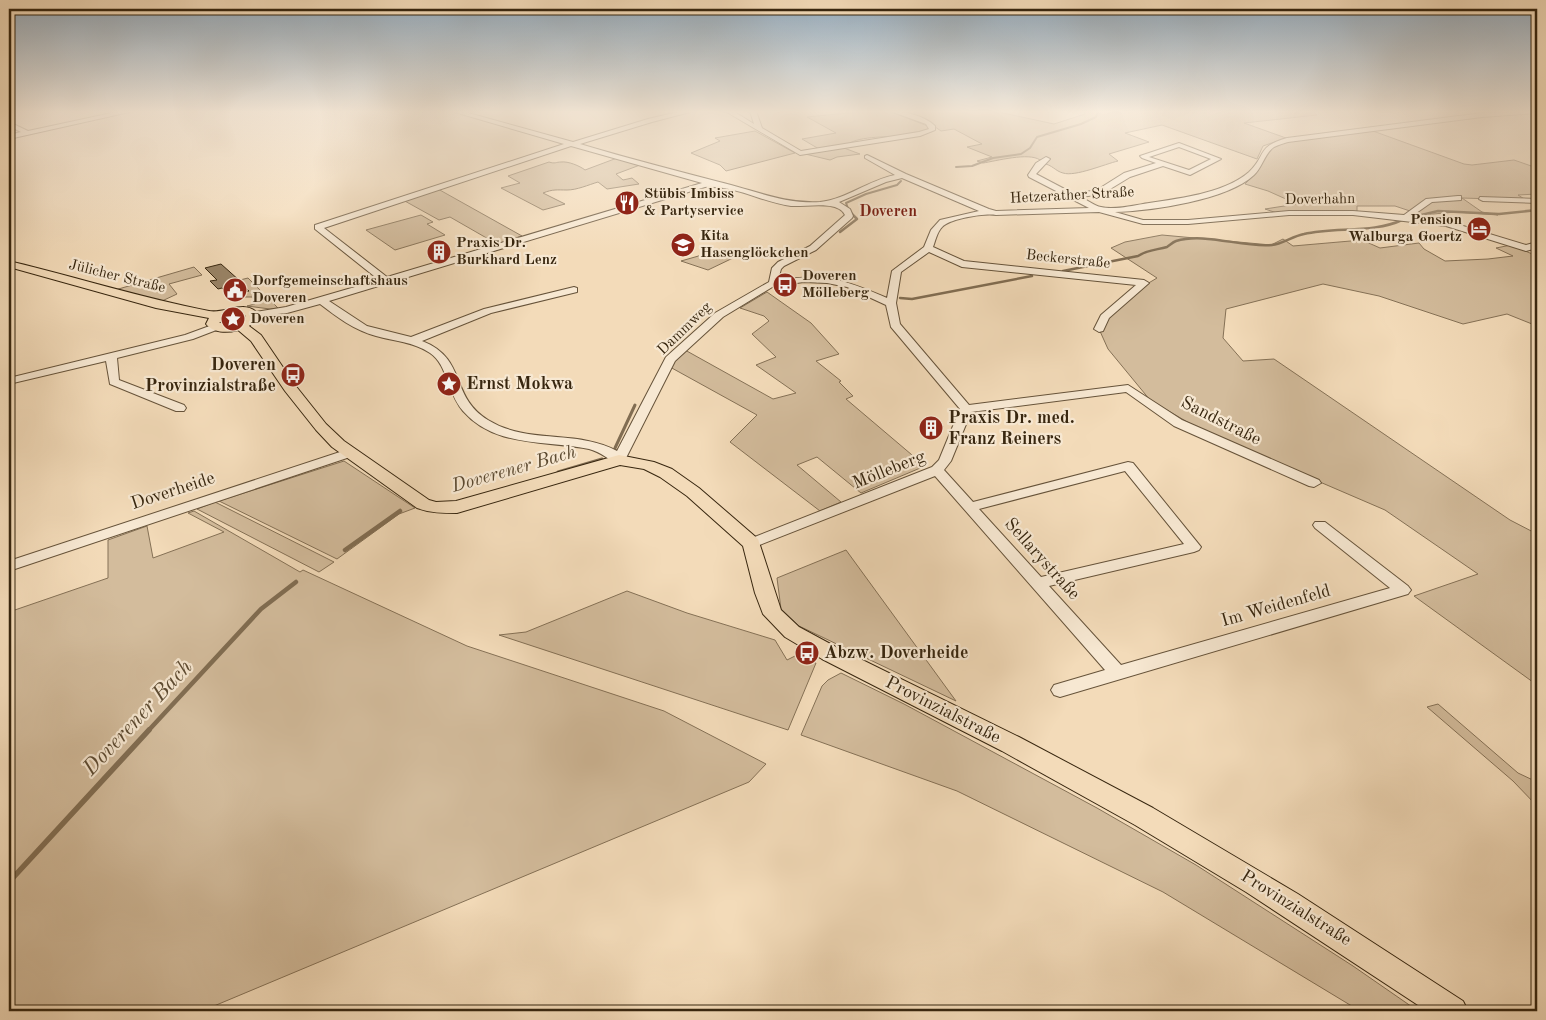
<svg xmlns="http://www.w3.org/2000/svg" width="1546" height="1020" viewBox="0 0 1546 1020" font-family="'Old Standard TT',serif">
<rect width="100%" height="100%" fill="#f3dbb9"/>
<filter id="stains"><feTurbulence type="fractalNoise" baseFrequency=".004" numOctaves="4"/><feColorMatrix values="0 0 0 0 .2 0 0 0 0 .09 0 0 0 0 .02 0 0 0 .5 -.17"/></filter>
<radialGradient id="worn" r=".72"><stop offset=".6" stop-color="#630" stop-opacity="0"/><stop offset="1" stop-color="#630" stop-opacity=".3"/></radialGradient>
<g fill="#d3bc9c" stroke="#857156">
<path d="M869,111H889L930,127L929,130C920,132 910,134 901,136C887,137 855,136 846,146L819,149L802,139L836,133L807,117Z"/>
<path d="M896,111H994L1054,124L1085,114L1083,111H1311L1317,115L1244,123L1286,138L1263,146L1257,159L1162,125L1125,133L1149,142L1109,154L1118,161C1105,164 1075,177 1063,173C1055,171 1053,165 1042,163L1044,159L1040,160C1029,152 996,161 983,163L977,161L992,157L967,147L982,144L954,129L941,131L928,122Z"/>
<polygon points="755,131 795,153 726,171 720,165 691,153 720,141 715,138"/>
<polygon points="1373,131 1464,164 1472,165 1514,160 1537,168 1537,194 1518,195 1526,200 1462,198 1482,212 1498,215 1456,212 1422,215 1395,206 1357,206 1357,212 1277,213 1265,209 1297,204 1268,191 1245,184 1255,174 1271,148 1282,142"/>
<polygon points="844,148 860,154 837,157 830,160 801,153"/>
<path d="M617,158L640,165L616,174L623,180L632,178L639,184L607,189L598,182C588,185 577,190 567,190C557,190 553,189 543,193L565,204L543,210L501,188L520,183L508,176L549,162C555,164 556,162 561,162C568,161 580,166 585,170Z"/>
<polygon points="438,189 522,236 497,244 450,217 439,220 403,200"/>
<polygon points="421,215 433,222 427,224 445,235 395,250 366,230"/>
<path d="M1162,235L1271,245L1283,239L1293,246L1362,240L1380,248L1419,243L1424,249L1445,261L1488,259L1513,256L1496,248L1511,245L1537,256V326L1507,314L1463,324L1379,296L1323,284L1226,309L1223,338L1243,361L1274,359L1510,520L1537,534V685L1414,596L1478,574L1385,510L1206,433L1150,400L1108,349L1099,329C1111,306 1135,291 1157,278L1111,248L1125,242Z"/>
<polygon points="716,251 733,258 708,270 681,261"/>
<polygon points="194,267 202,275 169,284 177,294 162,301 115,290"/>
<polygon points="248,278 278,308 270,309 247,306 255,304 255,301 252,297 239,297 240,294 248,291 240,283 240,280"/>
<polygon points="767,292 811,323 839,354 816,361 841,381 839,382 853,396 846,399 925,466 861,493 817,457 797,465 841,502 820,511 730,442 757,415 670,367 675,360 685,350 773,399 796,393 756,365 776,357 752,334 769,321 764,316 740,308"/>
<polygon points="344,461 415,508 399,514 337,559 219,501"/>
<polygon points="215,502 334,562 319,572 197,509"/>
<polygon points="194,511 300,572 303,570 467,646 664,711 766,764 749,782 202,1011 9,1011 9,612 108,578 108,540 147,526 153,558 224,532 188,513"/>
<polygon points="846,550 956,701 799,626 781,609 777,578"/>
<polygon points="627,591 687,613 775,640 787,660 795,656 802,660 816,663 788,730 499,635 526,632"/>
<polygon points="841,673 904,704 1097,808 1196,865 1353,966 1418,1011 1360,1011 1163,892 957,791 801,735 822,686 828,680"/>
<polygon points="1438,704 1518,773 1537,782 1537,806 1513,781 1427,707"/>
</g>
<g fill="none" stroke-linecap="round" stroke-linejoin="round">
<g stroke="#816d52" stroke-width="2">
<polyline points="956,167 972,166 993,158 1021,154 1030,148 1037,137 1081,124 1096,117 1098,111"/>
<polyline points="849,211 846,203 866,194 897,185 901,181"/>
<polyline points="1533,211 1537,210"/>
</g>
<g stroke="#816d52" stroke-width="2.5">
<polyline points="1417,216 1438,211 1499,214 1537,210"/>
<polyline points="840,232 857,219 848,210"/>
<path d="M1063,271L1138,256C1147,250 1156,250 1167,247C1170,245 1173,242 1176,241C1205,232 1243,248 1272,245C1282,244 1293,236 1304,234C1334,227 1375,233 1402,220"/>
<polyline points="900,298 912,299 1032,276"/>
</g>
<g stroke="#816d52" stroke-width="3">
<polyline points="615,448 635,405"/>
<polyline points="558,472 602,459"/>
</g>
<g stroke="#816d52" stroke-width="4.5">
<polyline points="345,550 400,511"/>
<polyline points="148,731 261,609 296,582"/>
</g>
<polyline stroke="#816d52" stroke-width="5.5" points="9,882 149,730"/>
</g>
<g fill="#998467" stroke="#37260f">
<polygon points="221,264 240,281 238,281 249,291 230,296 222,288 218,289 210,281 217,280 205,268"/>
<polygon points="926,421 943,426 936,435 919,430"/>
</g>
<g fill="none" stroke-linecap="round" stroke-linejoin="round">
<defs>
<g id="minor">
<polygon points="121,111 134,111 9,139 9,135 21,132 9,126 9,122 28,131"/>
<path d="M451,111H461L573,142L648,119L682,111H694L652,122L580,144C630,159 681,172 731,185C761,193 788,204 820,202C847,199 869,180 895,175L865,158V156L867,155L906,174L989,209L996,211L1089,208L1029,177L1028,175L1036,163L1046,157L1050,159L1036,174L1074,194L1097,190L1124,173L1156,163L1142,158L1140,156L1179,143L1221,159L1190,175L1163,166L1130,177L1102,194L1081,197C1087,200 1095,206 1101,207C1114,210 1131,206 1143,204C1175,199 1224,194 1249,172C1267,155 1256,147 1287,138L1482,113L1537,111V113L1482,117L1288,142C1284,143 1278,145 1274,147C1265,153 1262,168 1254,175C1228,200 1151,211 1115,212L1143,220H1188L1289,211H1353L1404,215L1426,199L1458,196H1461V200L1432,202L1412,216L1450,222L1526,245L1537,242V248L1526,251L1446,226L1353,215H1289L1188,224H1143L1099,212L996,215C985,213 957,218 946,224C938,228 936,239 933,247L964,261L1144,280L1149,283L1109,318L1103,331L1099,332L1094,329L1101,315L1136,285L962,267L929,252L901,272L896,303L900,324L969,405L1128,385L1182,420L1319,480L1321,483L1314,487L1309,486L1174,426L1126,392L971,412L951,461L944,470L973,502L1128,462L1133,463L1201,547L1199,550L1194,552L1049,586L1121,665L1390,588L1315,528L1313,525L1315,522H1325L1408,586L1411,590L1408,594L1060,697L1054,695L1051,690L1054,685L1105,670L935,476L757,546H747L745,543L747,540L932,467L939,460L960,409L891,327L886,305L847,287L827,283L804,282L774,286L723,317L675,361L625,460L619,464C609,461 602,452 589,449C546,440 495,448 463,411C447,393 448,365 430,353C414,342 394,341 376,336C354,330 337,317 320,304L287,313L249,317V313L286,307L379,280L315,229V225L564,144ZM571,146L702,183L387,277L324,228ZM1179,147L1211,159L1189,170L1149,157ZM902,178L979,211L940,220L931,230L924,247L892,271L887,298C846,280 824,273 778,280L781,269L784,266L816,250L852,218L853,216L850,209L839,202L886,182ZM705,187C734,185 762,202 791,206C807,207 838,200 845,215L810,246L778,262L772,268L769,282L715,313L666,357L617,451C577,429 528,445 488,420C449,396 468,359 422,341L491,313L577,292V288L574,287L484,309L411,337L367,326L329,301ZM1125,471L1184,544L1041,577L979,509Z"/>
<path d="M725,111H733L754,124L750,111H756L762,128L801,151L919,132L929,129L926,124L890,111C904,111 925,116 935,126V130L920,136L800,155Z"/>
<polygon points="1480,197 1537,199 1537,203 1483,201 1479,199"/>
<polygon points="215,324 219,325 220,327 219,329 193,339 117,358 119,380 184,405 186,408 184,411 176,411 110,384 106,361 9,384 9,378 185,335"/>
<polygon points="349,449 353,450 355,453 353,456 9,571 9,561"/>
</g>
<path id="major" d="M9,261C76,277 142,298 209,311C226,314 246,298 259,315L249,326L261,335L295,385L326,424L344,441L429,500L436,502L456,501L619,455L654,462L672,469L699,488L758,539L781,610L799,627L836,647L1019,737L1153,808L1298,894L1463,1001L1468,1011H1427L1246,892L1135,825L1002,751L822,659L785,637L763,614L755,593L743,546L687,496L660,477L644,469L620,465L457,513C442,513 431,513 417,508L332,447L316,430L285,391L251,341L238,330C227,333 213,333 206,324L209,318L156,308L9,267ZM242,314L246,316L233,323H219L229,316Z"/>
</defs>
<use href="#minor" stroke="#66533a" stroke-width="2"/>
<use href="#major" stroke="#37260f" stroke-width="2"/>
<use href="#minor" fill="#f7e8d2" fill-rule="evenodd"/>
<use href="#major" fill="#f3dbb9" fill-rule="evenodd"/>
</g>
<linearGradient id="sky" x2="0" y2="1"><stop stop-color="#93abbe"/><stop offset="0.44" stop-color="#faefe0"/><stop offset="1" stop-color="#faefe0" stop-opacity="0"/></linearGradient>
<rect width="1546" height="254" fill="url(#sky)"/>
<defs>
<symbol id="restaurant-disc" viewBox="-11 -11 22 22"><circle r="9.5" fill="#8f2418" stroke="#f7e8d2"/><path d="M-5-6h1v4h1v-4h1v4h1v-4h1v5L-1.5 .5V6h-2V.5L-5-1ZM5-6V6H3V1.5H1.5Q1.5-4 5-6Z" fill="#fff"/></symbol>
<symbol id="hotel-disc" viewBox="-11 -11 22 22"><circle r="9.5" fill="#8f2418" stroke="#f7e8d2"/><path d="M-6-4.5h1.5V1H6V5H4.5V3h-9V5H-6ZM-4 0a1.8 1.8 0 1 1 3.6 0ZM.5 0V-2.5h3Q6-2.5 6 0Z" fill="#fff"/></symbol>
<symbol id="school-disc" viewBox="-11 -11 22 22"><circle r="9.5" fill="#8f2418" stroke="#f7e8d2"/><path d="M0-5L7-2L0 1L-7-2ZM-4 1L0 2.5L4 1V4Q0 6-4 4Z" fill="#fff"/></symbol>
<symbol id="building-disc" viewBox="-11 -11 22 22"><circle r="9.5" fill="#8f2418" stroke="#f7e8d2"/><path d="M-4-6H4V6H1V3H-1V6H-4ZM-2.5-4.3h1.7v1.8h-1.7ZM.8-4.3h1.7v1.8H.8ZM-2.5-1h1.7V.8h-1.7ZM.8-1h1.7V.8H.8Z" fill="#fff"/></symbol>
<symbol id="bus-disc" viewBox="-11 -11 22 22"><circle r="9.5" fill="#8f2418" stroke="#f7e8d2"/><path d="M-5-6H5V4H4V6H2V4H-2V6H-4V4H-5ZM-3.5-4V0h7V-4ZM-3.5 1.2v1.5H-2V1.2ZM2 1.2v1.5H3.5V1.2Z" fill="#fff"/></symbol>
<symbol id="civic-disc" viewBox="-11 -11 22 22"><circle r="9.5" fill="#8f2418" stroke="#f7e8d2"/><path d="M-.6-6.5H3V-4.5H.6V-3L4-1V1h2V6H-6V1h2V-1L-.6-3ZM-1.2 2.5V6h2.4V2.5Z" fill="#fff"/></symbol>
<symbol id="sight-disc" viewBox="-11 -11 22 22"><circle r="9.5" fill="#8f2418" stroke="#f7e8d2"/><path d="M0-6L1.8-2.2L6-1.7L2.9 1.2L3.7 5.4L0 3.3L-3.7 5.4L-2.9 1.2L-6-1.7L-1.8-2.2Z" fill="#fff"/></symbol>
</defs>
<g fill-rule="evenodd">
<use href="#restaurant-disc" x="613" y="189" width="28" height="28"/>
<use href="#hotel-disc" x="1465" y="215" width="28" height="28"/>
<use href="#school-disc" x="669" y="231" width="28" height="28"/>
<use href="#building-disc" x="425" y="238" width="28" height="28"/>
<use href="#bus-disc" x="771" y="271" width="28" height="28"/>
<use href="#civic-disc" x="221" y="276" width="28" height="28"/>
<use href="#sight-disc" x="219" y="305" width="28" height="28"/>
<use href="#bus-disc" x="279" y="361" width="28" height="28"/>
<use href="#sight-disc" x="435" y="370" width="28" height="28"/>
<use href="#building-disc" x="917" y="414" width="28" height="28"/>
<use href="#bus-disc" x="793" y="639" width="28" height="28"/>
</g>
<g text-anchor="middle" dominant-baseline="central" stroke-width="4.5" stroke-linejoin="round" paint-order="stroke">
<g font-size="15" font-weight="bold" fill="#37260f" stroke="#f7e8d2" text-anchor="start">
<text x="644" y="194">Stübis Imbiss<tspan x="644" dy="17">&amp; Partyservice</tspan></text>
<text x="1462" y="220" text-anchor="end">Pension<tspan x="1462" dy="17">Walburga Goertz</tspan></text>
<text x="700" y="236">Kita<tspan x="700" dy="17">Hasenglöckchen</tspan></text>
<text x="456" y="243">Praxis Dr.<tspan x="456" dy="17">Burkhard Lenz</tspan></text>
<text x="802" y="276">Doveren<tspan x="802" dy="17">Mölleberg</tspan></text>
<text x="252" y="281">Dorfgemeinschaftshaus<tspan x="252" dy="17">Doveren</tspan></text>
<text x="250" y="319">Doveren</text>
</g>
<g font-size="15" fill="#37260f" stroke="#f7e8d2">
<text transform="translate(1072 196) rotate(-3)">Hetzerather Straße</text>
<text transform="translate(1320 200) rotate(-1)">Doverhahn</text>
<text transform="translate(1068 260) rotate(6)">Beckerstraße</text>
<text transform="translate(117 277) rotate(14)">Jülicher Straße</text>
<text transform="translate(685 329) rotate(-44)">Dammweg</text>
</g>
<g font-size="16" font-weight="bold" fill="#7a1f14" stroke="#f7e8d2">
<text x="888" y="212">Doveren</text>
</g>
<g font-size="18" font-weight="bold" fill="#37260f" stroke="#f7e8d2" text-anchor="start">
<text x="276" y="365" text-anchor="end">Doveren<tspan x="276" dy="21">Provinzialstraße</tspan></text>
<text x="466" y="384">Ernst Mokwa</text>
<text x="948" y="418">Praxis Dr. med.<tspan x="948" dy="21">Franz Reiners</tspan></text>
<text x="824" y="653">Abzw. Doverheide</text>
</g>
<g font-size="18" fill="#37260f" stroke="#f7e8d2">
<text transform="translate(1221 421) rotate(27)">Sandstraße</text>
<text transform="translate(889 470) rotate(-22)">Mölleberg</text>
<text transform="translate(173 491) rotate(-18)">Doverheide</text>
<text transform="translate(1042 559) rotate(48)">Sellarystraße</text>
<text transform="translate(1276 606) rotate(-16)">Im Weidenfeld</text>
<text transform="translate(943 710) rotate(27)">Provinzialstraße</text>
<text transform="translate(1296 908) rotate(32)">Provinzialstraße</text>
</g>
<g font-size="19" font-style="italic" fill="#5c4a31" stroke="#f7e8d2">
<text transform="translate(514 470) rotate(-16)">Doverener Bach</text>
</g>
<g font-size="22" font-style="italic" fill="#5c4a31" stroke="#f7e8d2">
<text transform="translate(138 718) rotate(-47)">Doverener Bach</text>
</g>
</g>
<rect width="1546" height="1020" fill="none" stroke="#f3dbb9" stroke-width="30"/>
<rect x="10" y="10" width="1526" height="1000" fill="none" stroke="#37260f" stroke-width="2.5"/>
<rect x="15" y="15" width="1516" height="990" fill="none" stroke="#37260f"/>
<rect width="100%" height="100%" filter="url(#stains)"/>
<rect width="100%" height="100%" fill="url(#worn)"/>
</svg>
